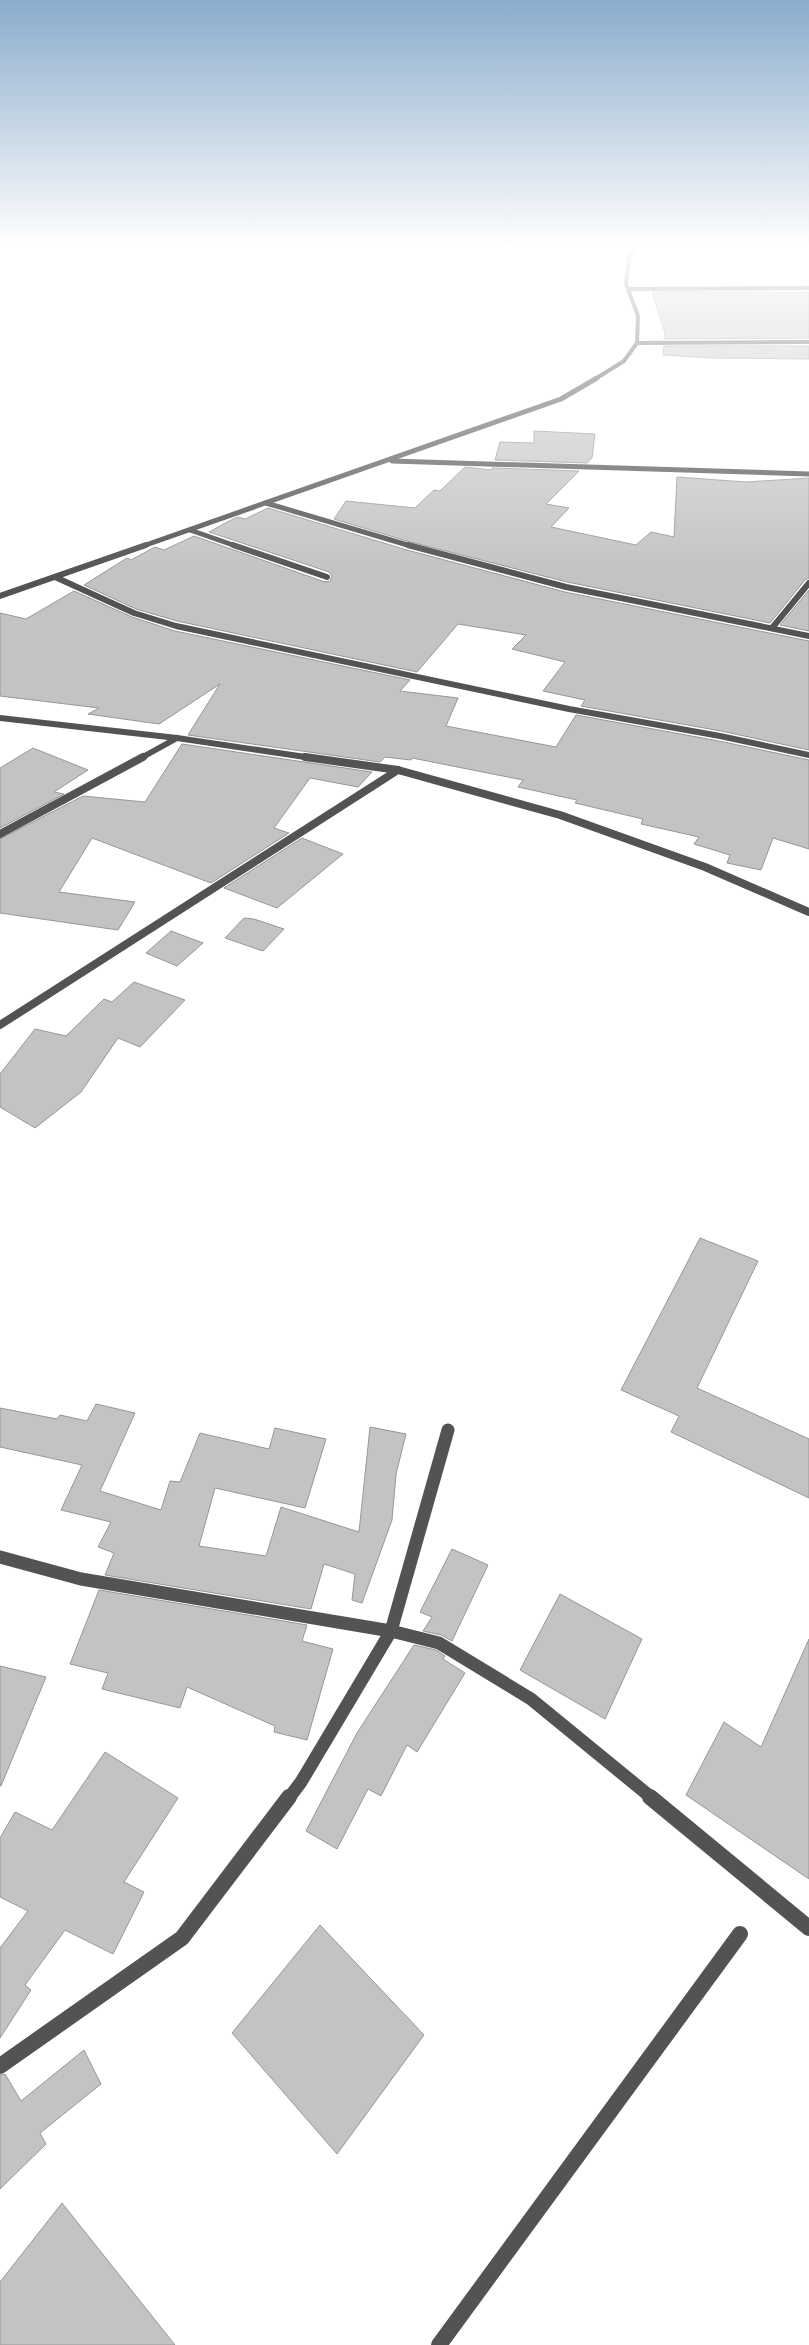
<svg xmlns="http://www.w3.org/2000/svg" width="809" height="2345" viewBox="0 0 809 2345" font-family="'Sofia Sans Condensed',sans-serif">
<rect width="100%" height="100%" fill="#fff"/>
<g fill="#c3c3c3" stroke="#979797">
<polygon points="652,292 809,292 809,338 664,339 665,333"/>
<polygon points="664,346 809,346 809,359 712,358 663,355"/>
<polygon points="534,431 595,434 592,458 587,463 495,460 500,442 534,443"/>
<polygon points="465,467 492,470 492,468 579,471 546,504 569,508 551,527 636,545 651,532 674,537 677,477 746,482 809,478 809,578 805,580 770,623 567,582 407,541 334,519 346,501 415,508 434,490 440,491"/>
<polygon points="268,508 407,550 565,592 809,641 809,750 721,731 581,706 585,700 543,691 565,662 512,649 526,635 458,624 417,672 177,621 136,609 84,585 127,558 131,560 155,547 164,550 194,536 325,582 330,581 332,576 329,572 209,532 233,519 238,517 245,519"/>
<polygon points="809,590 809,631 780,625"/>
<polygon points="74,591 132,617 175,631 410,680 400,691 458,698 446,726 556,747 576,715 719,741 809,760 809,849 773,838 761,870 727,863 730,855 694,844 699,837 641,824 643,819 575,803 577,800 518,787 523,780 412,758 411,760 385,757 380,762 188,735 220,684 159,724 88,714 99,708 0,696 0,613 26,619"/>
<polygon points="182,744 372,772 358,787 310,778 274,828 289,833 211,883 92,838 59,892 135,902 118,930 0,913 0,839 83,796 145,802"/>
<polygon points="33,748 88,770 54,792 64,794 0,828 0,768"/>
<polygon points="302,838 343,854 277,908 224,888"/>
<polygon points="244,918 254,919 284,929 263,951 225,938"/>
<polygon points="171,931 203,943 177,966 146,953"/>
<polygon points="134,982 185,1000 140,1047 118,1038 81,1092 35,1128 0,1107 0,1074 35,1029 66,1036 104,999 112,1002"/>
<polygon points="700,1238 758,1261 697,1388 809,1439 809,1498 671,1432 679,1416 621,1390"/>
<polygon points="96,1404 135,1413 100,1491 161,1510 170,1481 180,1482 200,1433 269,1449 275,1428 326,1439 305,1508 215,1488 199,1546 266,1556 281,1507 359,1532 370,1427 406,1434 396,1474 392,1520 362,1603 352,1600 355,1574 324,1564 311,1609 105,1575 114,1553 98,1547 111,1522 61,1510 82,1465 0,1447 0,1408 57,1419 60,1415 87,1421"/>
<polygon points="452,1549 488,1565 452,1641 441,1635 423,1631 432,1617 420,1612"/>
<polygon points="99,1590 307,1625 302,1641 333,1649 307,1740 274,1732 275,1726 187,1687 180,1708 102,1689 108,1673 70,1664"/>
<polygon points="560,1594 642,1639 605,1719 520,1670"/>
<polygon points="809,1639 809,1879 686,1795 724,1722 761,1747"/>
<polygon points="414,1645 436,1650 445,1656 443,1659 465,1673 417,1752 407,1745 381,1796 368,1789 337,1849 306,1831 357,1733"/>
<polygon points="0,1666 46,1677 1,1786 0,1786"/>
<polygon points="105,1752 178,1798 124,1882 144,1892 113,1954 65,1930 25,1985 31,1990 0,2038 0,1948 28,1911 0,1897 0,1838 15,1812 52,1830"/>
<polygon points="320,1925 424,2035 337,2154 232,2033"/>
<polygon points="84,2050 101,2084 40,2133 46,2144 0,2189 0,2075 5,2074 21,2101"/>
<polygon points="62,2203 175,2345 0,2345 0,2282"/>
</g>
<g fill="none" stroke-linecap="round" stroke-linejoin="round">
<g stroke="#535353" stroke-width="4">
<polyline points="628,289 809,288"/>
<polyline points="637,343 809,342"/>
<polyline points="595,379 624,361 637,343 638,316 626,284 629,257 637,246"/>
</g>
<g stroke="#535353" stroke-width="5">
<polyline points="392,461 809,474"/>
<polyline points="266,503 411,546"/>
<polyline points="190,530 236,546"/>
<polyline points="143,546 561,399 597,378"/>
</g>
<g stroke="#535353" stroke-width="6">
<polyline points="233,545 327,577"/>
<polyline points="408,545 566,587 809,636"/>
<polyline points="55,577 134,613 176,626 569,709 720,736 809,755"/>
<polyline points="0,596 146,545"/>
<polyline points="772,628 809,583"/>
<polyline points="0,718 177,738 312,758"/>
<polyline points="141,758 177,738"/>
</g>
<g stroke="#535353" stroke-width="8">
<polyline points="305,757 398,770 560,815 705,867 809,912"/>
<polyline points="0,834 143,757"/>
<polyline points="0,1025 398,770"/>
</g>
<g stroke="#535353" stroke-width="13">
<polyline points="0,1557 81,1579 391,1631 439,1643 531,1699 652,1798"/>
<polyline points="289,1798 301,1782 391,1631 448,1430"/>
</g>
<g stroke="#535353" stroke-width="16">
<polyline points="650,1797 809,1928"/>
<polyline points="0,2066 182,1938 289,1797"/>
<polyline points="439,2345 740,1934"/>
</g>
</g>
<linearGradient id="sky" x2="0" y2="1"><stop stop-color="#8baccc"/><stop offset="0.43" stop-color="#fff"/><stop offset="1" stop-color="#fff" stop-opacity="0"/></linearGradient>
<rect width="809" height="575" fill="url(#sky)"/>
</svg>
